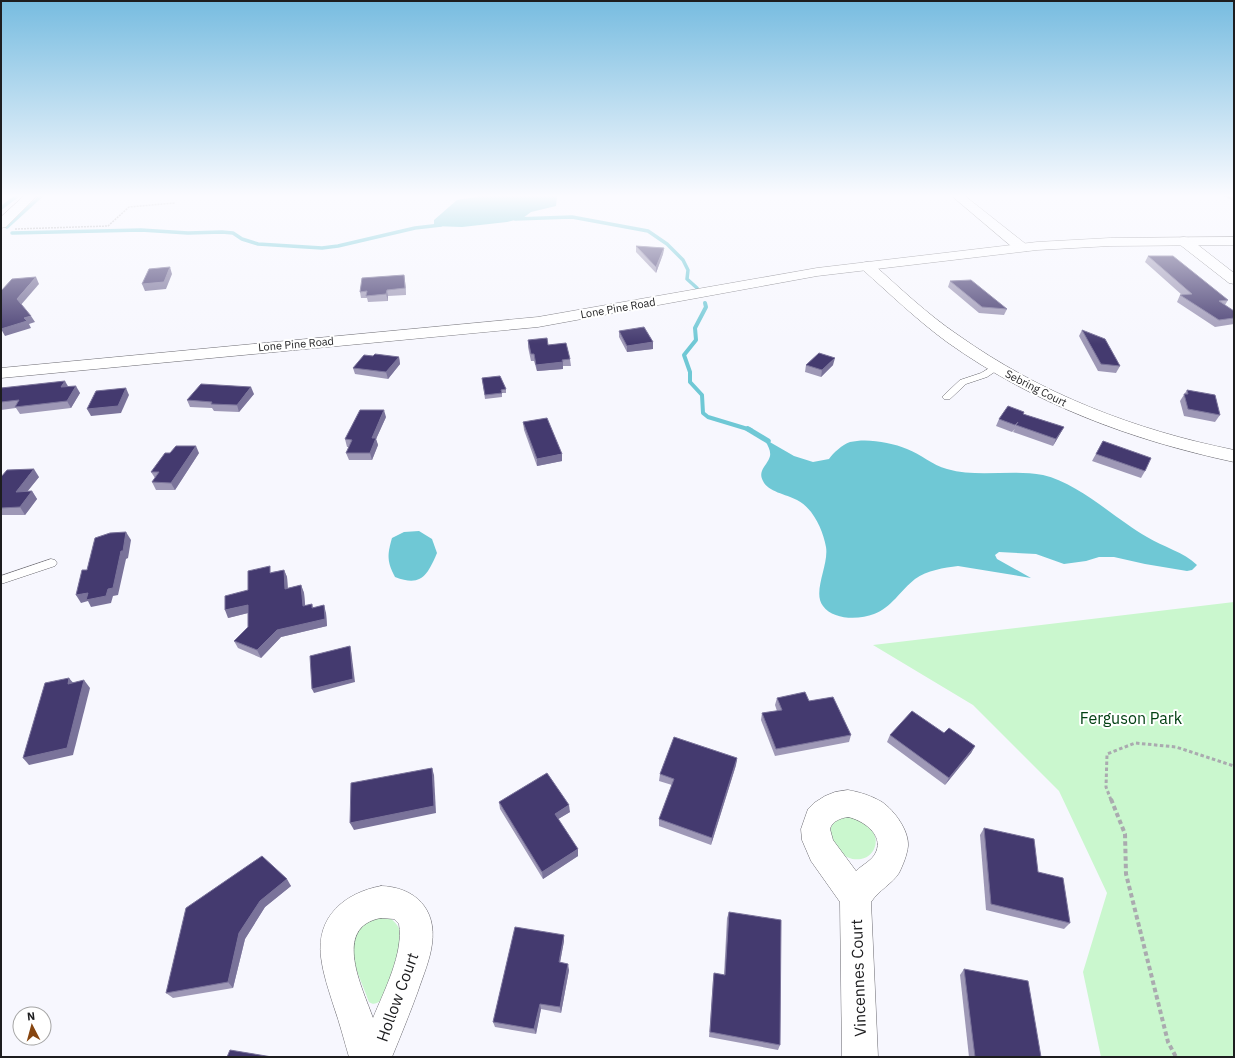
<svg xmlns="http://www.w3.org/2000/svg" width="1235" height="1058" viewBox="0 0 1235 1058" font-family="'IBM Plex Sans',sans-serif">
<rect width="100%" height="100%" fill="#f7f7fe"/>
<g fill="#caf7ce">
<polygon points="1234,602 1234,1057 1101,1057 1083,972 1107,893 1059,791 973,705 873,645"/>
<path d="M852,816C857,819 864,822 868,826C881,836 877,856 861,859C835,864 812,817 852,816Z"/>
<path d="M375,917L390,918C396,923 400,927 401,936C401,945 386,994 380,1001C376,1004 373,1005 369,1002C358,969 335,938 375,917Z"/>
</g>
<g fill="#6fc8d5">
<polygon points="483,196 557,196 556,206 531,212 523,218 507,222 462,227 434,226 434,220 457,200"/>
<path d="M768,441L794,456L813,462L829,459C833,453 842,445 850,442C866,438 891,442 907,449C921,454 932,465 947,469C978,478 1012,469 1043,475C1079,483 1115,519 1147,537C1163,547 1184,552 1197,565L1192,570L1187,571L1145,564L1114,557H1099L1086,561L1064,564L1036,554L999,552L995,555L997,559L1031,578L958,566C944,568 927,570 915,579C901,590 891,608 874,614C859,620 833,620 823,606C812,592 829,565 826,547C823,530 813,508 797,500C786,494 768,492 763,481C757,470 768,465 770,456C771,451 768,446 766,442Z"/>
<path d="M419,531L432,539L437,553C427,576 421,587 395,577C387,562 387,555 392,538L404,532Z"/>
</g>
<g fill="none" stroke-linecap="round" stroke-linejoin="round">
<g stroke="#6fc8d5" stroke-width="3.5">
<polyline points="1,208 17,196"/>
<polyline points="515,219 572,217 648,231 667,244 683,260 688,270 687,279 697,288"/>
<polyline points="7,227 41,196"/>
<polyline points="12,233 141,230 188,233 222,232 233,233 242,239 258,244 322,248 338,246 415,228 441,225"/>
</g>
<polyline stroke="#6fc8d5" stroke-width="4" points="705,303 706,307 695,328 696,340 684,355 690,372 690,382 702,395 703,413 708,417 751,430"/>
<polyline stroke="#6fc8d5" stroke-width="5.5" points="748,429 768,441"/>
<defs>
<g id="service">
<polygon points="996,364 1000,367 999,369 987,377 966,384 950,399 944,399 942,397 960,380 981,373"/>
<polygon points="51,559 55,560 57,563 55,566 1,584 1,576"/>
</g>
<g id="minor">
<polygon points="952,196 965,196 1027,245 1028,248 1027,251 1017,251"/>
<polygon points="1184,237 1189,238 1234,273 1234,284 1229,283 1179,244 1178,241 1179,238"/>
<path d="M867,262L872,263C900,288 927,314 958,335C1041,394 1135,430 1234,450V462C1131,440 1034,404 947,342C917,320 890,294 862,269L860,266L862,263Z"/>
<path d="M848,790C860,792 872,796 882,802C895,811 909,831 908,846C907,855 903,865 899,873C892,884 879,890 871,902L878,1057H842L840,902L811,861L802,840L801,829L808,809L814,803L825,796L835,792ZM848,817C862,820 884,834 876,852C873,860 862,865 856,871L833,840L830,829C832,821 841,818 848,817Z"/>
<path d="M381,886C415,887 437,909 432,944C430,960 423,976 418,991C410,1013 401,1035 392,1057H349C344,1040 340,1024 334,1007C329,991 323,974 321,957C316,917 344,893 381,886ZM381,918L394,919L399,924C404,953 384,991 373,1018C363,989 331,927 381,918Z"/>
</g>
<g id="tertiary">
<polygon points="24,196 37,196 6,227 1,228 1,217"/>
<polygon points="1234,237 1234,245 1110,246 1037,250 817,276 538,327 1,378 1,368 538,317 817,268 1037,242 1110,238"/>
</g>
</defs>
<use href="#service" stroke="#6b6a71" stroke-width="1"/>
<use href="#minor" stroke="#6b6a71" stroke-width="1"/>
<use href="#tertiary" stroke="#6b6a71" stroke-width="1"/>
<polyline stroke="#aaaaaf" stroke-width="1.5" stroke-dasharray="2 1" stroke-linecap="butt" points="15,229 108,226 129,207 175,203"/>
<polyline stroke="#aaaaaf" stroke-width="3" stroke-dasharray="3.5 2.5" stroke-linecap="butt" points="1111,800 1106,787 1107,754 1135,743 1176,747 1234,766"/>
<polyline stroke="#aaaaaf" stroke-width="4" stroke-dasharray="4.5 3" stroke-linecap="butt" points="1111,799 1125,834 1126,874 1168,1042 1176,1057"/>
<use href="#service" fill="#fff" fill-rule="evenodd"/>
<use href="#minor" fill="#fff" fill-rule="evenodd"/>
<use href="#tertiary" fill="#fff" fill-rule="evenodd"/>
</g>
<g fill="#9e98b6">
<polygon points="1223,196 1234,196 1234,201"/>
<polygon points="636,246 664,248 663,254 656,273 636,252"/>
<polygon points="1148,256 1228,300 1225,305 1234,311 1234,324 1215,327 1177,302 1180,295 1182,295 1145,262"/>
<polygon points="404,275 405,281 406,295 388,296 388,301 368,302 367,298 361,298 360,292"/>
<polygon points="950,281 1007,309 1004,315 979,313 948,287"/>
<polygon points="1082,330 1120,366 1116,373 1098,371 1079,336"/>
<polygon points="619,331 653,342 653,349 627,352 619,337"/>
<polygon points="528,340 548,345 570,359 571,366 563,366 563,369 537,371 534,361 531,361 528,347"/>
<polygon points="373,356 399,357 400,364 388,379 355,374 353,368"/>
<polygon points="806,365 833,365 821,377 805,372"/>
<polygon points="482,378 506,389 506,393 502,393 502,397 485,399"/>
<polygon points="68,386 80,393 71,408 20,414 16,408 1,410 1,388"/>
<polygon points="1187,390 1220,415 1215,422 1184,416 1180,401"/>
<polygon points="254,394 239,412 214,411 212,408 190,407 187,400"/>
<polygon points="1024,412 1023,414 1064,427 1053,446 1013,432 1015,429 1012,432 996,426 999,419"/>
<polygon points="386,417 376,439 378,445 372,460 349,460 346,453 349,447 347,447 345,439"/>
<polygon points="523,422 562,461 537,466 524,430"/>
<polygon points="1103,441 1145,471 1141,478 1092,461"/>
<polygon points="199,453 175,490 156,490 152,482 155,478 151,472"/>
<polygon points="1,477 39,477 27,492 32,491 37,499 25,515 1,515"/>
<polygon points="284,570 287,577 288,588 301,585 304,593 305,606 312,604 313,607 326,613 327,626 281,637 261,658 238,648 234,641 248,627 248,613 228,618 248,590 272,572"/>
<polygon points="777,698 809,701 851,735 849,742 775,756 761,720 762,713 777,711 775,705"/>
<polygon points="944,733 975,746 971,753 945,785 887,742 890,735"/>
<polygon points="737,758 736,765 711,845 659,826 659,819 672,785 659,781 660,774"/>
<polygon points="499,802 570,812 558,819 578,856 543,879 500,809"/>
<polygon points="984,828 1038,872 1070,923 1064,929 986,910 980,835"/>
<polygon points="262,856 291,886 265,907 245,939 233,988 173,998 166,993"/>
<polygon points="729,912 780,1045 778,1050 709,1037 713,979 714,973 724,975 727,918"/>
<polygon points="564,935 564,941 560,962 569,970 561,1013 541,1009 536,1034 495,1027 493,1022"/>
<polygon points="964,969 1041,1057 969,1057 960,975"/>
</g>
<g fill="#7a739a">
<polygon points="664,248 663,254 656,273 656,267"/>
<polygon points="170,267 172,274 166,289 145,291 142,284"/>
<polygon points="404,275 405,281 406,295 405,288"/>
<polygon points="36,277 39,284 20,306 17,299"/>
<polygon points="387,290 388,296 388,301 386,294"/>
<polygon points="31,316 35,322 29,324 31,328 5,336 1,329 24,318"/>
<polygon points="653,342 653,349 627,352 627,346"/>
<polygon points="399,357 400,364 388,379 386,372"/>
<polygon points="835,358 833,365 821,377 822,370"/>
<polygon points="563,362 563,369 537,371 536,365"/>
<polygon points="65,381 69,388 61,387"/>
<polygon points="76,386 80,393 71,408 67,401"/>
<polygon points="251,387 254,394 239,412 237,405"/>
<polygon points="126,388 129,395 121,413 91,416 87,409"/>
<polygon points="384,410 386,417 376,439 378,445 372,460 370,453 372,438"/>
<polygon points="1064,427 1060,434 1053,446 1056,439"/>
<polygon points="196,446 199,453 175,490 171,483"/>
<polygon points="562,454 562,461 537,466 537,459"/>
<polygon points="34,469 39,477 21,499 16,492"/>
<polygon points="32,491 37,499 25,515 20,507"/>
<polygon points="126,532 131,540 128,558 126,559 118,595 113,596 111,603 91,607 88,601 81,603 76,595 108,589 121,551"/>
<polygon points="284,570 287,577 288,596 285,589"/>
<polygon points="301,585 304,593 306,614 303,606"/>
<polygon points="248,605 252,612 228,618 225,610"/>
<polygon points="324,605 326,613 327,626 281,637 261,658 257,650 277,630"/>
<polygon points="350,646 351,650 355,682 314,693 312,689"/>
<polygon points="69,678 75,685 68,684"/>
<polygon points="84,680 90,688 73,755 29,765 23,758"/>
<polygon points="975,746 971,753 945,785 949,778"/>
<polygon points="737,758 736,765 711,845 712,838"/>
<polygon points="432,768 434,775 436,813 354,830 350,823"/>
<polygon points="569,805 570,812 555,821 555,814"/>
<polygon points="578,849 578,856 543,879 542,872"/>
<polygon points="287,879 291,886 265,907 245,939 233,988 228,982 239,933 260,901"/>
<polygon points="564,935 564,941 559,968 559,962"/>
<polygon points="568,964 569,970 561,1013 560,1007"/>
<polygon points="540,1004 541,1009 536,1034 534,1029"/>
</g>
<g fill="#443a6f" stroke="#7a739a">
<polygon points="636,246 664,248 656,267"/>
<polygon points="1148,256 1173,256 1228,300 1219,301 1234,311 1234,318 1219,320 1180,295 1192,294"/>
<polygon points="170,267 164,282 142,284 149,269"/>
<polygon points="404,275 405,288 387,290 386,294 366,296 367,291 360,292 362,278"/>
<polygon points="36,277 17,299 31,316 24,318 27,321 1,329 1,291 12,279"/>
<polygon points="971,280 1007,309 982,307 950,281"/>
<polygon points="644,327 653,342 627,346 619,331"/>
<polygon points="1082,330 1105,339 1120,366 1101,364"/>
<polygon points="547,338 548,345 566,343 570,359 562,360 563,362 536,365 534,354 531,354 528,340"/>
<polygon points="819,353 835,358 822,370 806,365"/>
<polygon points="375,354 399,357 386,372 353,368 364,355 373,356"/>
<polygon points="500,376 506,389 501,390 502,393 485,395 482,378"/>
<polygon points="65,381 61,387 76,386 67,401 15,407 19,400 1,402 1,388"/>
<polygon points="201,384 251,387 237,405 211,404 212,402 187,400"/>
<polygon points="126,388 118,406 87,409 96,391"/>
<polygon points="1187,390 1215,395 1220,415 1188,409 1184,394 1188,394"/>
<polygon points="1008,406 1024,412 1023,414 1064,427 1056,439 1016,425 1018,422 1015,425 999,419"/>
<polygon points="360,410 384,410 372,438 376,438 370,453 346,453 352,440 345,439"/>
<polygon points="547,418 562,454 537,459 523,422"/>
<polygon points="1103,441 1151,458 1145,471 1096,454"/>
<polygon points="176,446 196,446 171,483 152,482 159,472 151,472 165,453 170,453"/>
<polygon points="34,469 16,492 32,491 20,507 1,508 1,477 7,470"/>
<polygon points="126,532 123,551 121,551 113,588 108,589 106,596 86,600 88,593 76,595 82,570 87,570 95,538 110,533"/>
<polygon points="270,566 270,573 284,570 285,589 301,585 303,606 312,604 312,608 324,605 325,619 277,630 257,650 234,641 248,627 248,605 225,610 225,596 248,590 248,571"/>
<polygon points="350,646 353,679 312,689 310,656"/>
<polygon points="69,678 68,684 84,680 67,748 23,758 45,683"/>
<polygon points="805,692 809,701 833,697 851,735 776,749 762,713 782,710 777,698"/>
<polygon points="912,711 944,733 949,728 975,746 949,778 890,735"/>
<polygon points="674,737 737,758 712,838 659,819 674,779 660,774"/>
<polygon points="432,768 434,806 350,823 351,783"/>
<polygon points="547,773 569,805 555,814 578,849 542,872 499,802"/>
<polygon points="984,828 1034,839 1038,872 1063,878 1070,923 991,904"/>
<polygon points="262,856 287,879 260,901 239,933 228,982 166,993 186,908"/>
<polygon points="729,912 781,920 780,1045 710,1032 714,973 725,975"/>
<polygon points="515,927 564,935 559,962 568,964 560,1007 540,1004 534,1029 493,1022"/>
<polygon points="964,969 1028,981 1041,1057 975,1057"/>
<polygon points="230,1050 272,1057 227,1057"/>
</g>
<linearGradient id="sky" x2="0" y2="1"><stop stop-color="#77bce0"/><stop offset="0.57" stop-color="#fbfbff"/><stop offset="1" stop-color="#fbfbff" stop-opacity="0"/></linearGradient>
<rect width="1235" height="344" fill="url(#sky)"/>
<g text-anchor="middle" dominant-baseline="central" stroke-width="4" stroke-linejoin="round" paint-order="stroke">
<g font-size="11" fill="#1d1d1f" stroke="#fff">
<text transform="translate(618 308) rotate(-10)">Lone Pine Road</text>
<text transform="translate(296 344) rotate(-5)">Lone Pine Road</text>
<text transform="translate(1036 388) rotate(27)">Sebring Court</text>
</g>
<g font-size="16" fill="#034114" stroke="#fff">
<text x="1131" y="718">Ferguson Park</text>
</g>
<g font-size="16" fill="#1d1d1f" stroke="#fff">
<text transform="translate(858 978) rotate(-92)">Vincennes Court</text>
<text transform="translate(397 997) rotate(-70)">Hollow Court</text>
</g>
</g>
<rect width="1235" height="1058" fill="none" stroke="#1d1d1f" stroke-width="4"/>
<g transform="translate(32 1026) rotate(354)"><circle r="19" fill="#ffffff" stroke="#a5a5a5"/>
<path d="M0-3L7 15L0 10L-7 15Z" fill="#864510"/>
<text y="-6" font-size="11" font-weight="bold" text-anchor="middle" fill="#1d1d1f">N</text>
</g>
</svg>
